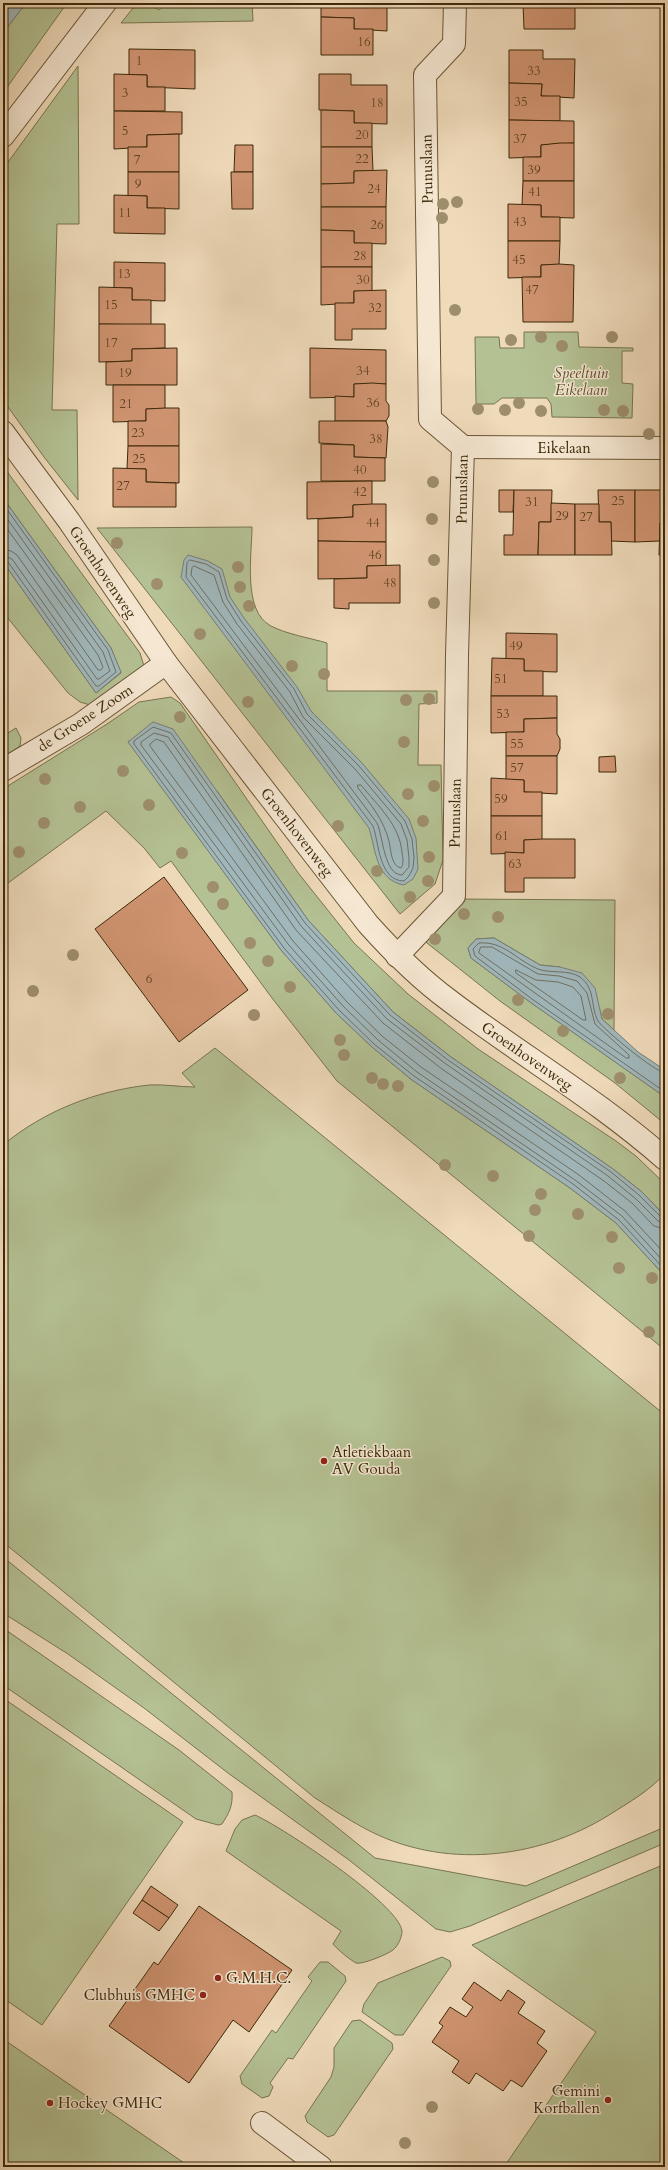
<svg xmlns="http://www.w3.org/2000/svg" width="668" height="2170" viewBox="0 0 668 2170" font-family="Cardo,serif">
<rect width="100%" height="100%" fill="#efdaba"/>
<filter id="stains"><feTurbulence type="fractalNoise" baseFrequency=".005" numOctaves="4"/><feColorMatrix values="0 0 0 0 .2 0 0 0 0 .09 0 0 0 0 .02 0 0 0 .5 -.17"/></filter>
<radialGradient id="worn" r=".72"><stop offset=".6" stop-color="#630" stop-opacity="0"/><stop offset="1" stop-color="#630" stop-opacity=".3"/></radialGradient>
<g fill="#b4c193" stroke="#78754e">
<polygon points="26,3 67,3 3,93 3,33"/>
<polygon points="137,3 148,3 159,10 165,3 252,3 253,21 121,23"/>
<polygon points="78,66 79,224 57,224 52,410 77,410 78,500 44,457 3,400 3,169"/>
<polygon points="524,332 578,332 579,347 633,348 633,351 622,351 622,383 633,384 632,418 552,417 551,404 547,398 502,398 494,404 476,404 475,337 499,337 500,348 524,348"/>
<polygon points="3,466 140,653 144,666 90,705 80,702 68,693 3,612 3,562 96,693 121,673 111,648 3,498"/>
<path d="M252,527C252,554 242,611 271,626C286,634 310,638 327,643V691H437V703L419,704L418,765H441L443,860L435,884L400,914L97,528Z"/>
<polygon points="171,697 180,703 299,874 354,943 408,994 478,1049 616,1141 636,1156 665,1184 665,1216 642,1192 613,1169 451,1057 393,1012 308,920 217,791 128,741 281,950 336,1013 372,1047 412,1080 570,1188 616,1223 665,1276 665,1350 337,1081 272,998 171,861 160,868 144,848 106,811 4,886 3,789 107,724 139,702"/>
<polygon points="16,728 21,738 20,746 3,758 3,736"/>
<polygon points="455,899 615,900 614,1030 602,1019 600,1010 560,967 540,965 494,938 476,939 468,948 471,958 530,1002 665,1097 665,1124 615,1083 500,1001 422,939"/>
<path d="M215,1048L665,1415V1773C651,1790 628,1803 609,1815C537,1860 441,1870 364,1828C347,1819 331,1808 315,1798L3,1542V1145C44,1111 95,1091 149,1085C164,1084 180,1087 195,1087L182,1073Z"/>
<polygon points="3,1557 375,1858 526,1886 665,1827 665,1843 470,1926 450,1932 436,1929 349,1860 228,1773 144,1708 68,1654 3,1613"/>
<path d="M3,1628L179,1750L232,1792C233,1806 229,1813 222,1824L218,1825L196,1819L3,1685Z"/>
<polygon points="3,1698 183,1822 42,2025 3,1998"/>
<path d="M255,1815C282,1827 399,1904 402,1931C402,1937 398,1946 393,1950C388,1954 362,1965 356,1963C349,1959 338,1950 333,1944L341,1931L226,1851L235,1829L242,1820Z"/>
<polygon points="665,1864 665,2167 504,2167 596,2032 472,1945"/>
<polygon points="442,1957 450,1961 451,1966 403,2035 395,2035 362,2012 364,2004 378,1983"/>
<polygon points="320,1962 328,1962 345,1976 346,1981 293,2059 288,2058 270,2083 273,2087 269,2096 262,2098 242,2084 240,2076 272,2030 276,2033 312,1981 308,1977"/>
<polygon points="360,2020 392,2043 393,2049 334,2135 328,2137 307,2122 305,2116 331,2077 334,2067 334,2048 352,2021"/>
<polygon points="3,2039 190,2167 3,2167"/>
</g>
<g fill="#a0b7bc" stroke="#787e74">
<polygon points="3,3 26,3 3,33"/>
<polygon points="3,498 111,648 121,672 96,693 3,562"/>
<path d="M188,555L208,561L222,569L230,597L244,618L297,687L311,711L362,763L409,819L416,838L418,869L413,879L404,885C376,880 376,851 369,828L181,577L184,560Z"/>
<polygon points="153,722 173,729 308,920 393,1012 451,1057 613,1169 642,1192 665,1216 665,1276 616,1223 570,1188 412,1080 372,1047 336,1013 281,950 128,742"/>
<polygon points="494,938 540,965 560,967 582,973 595,988 602,1019 638,1052 665,1070 665,1097 530,1002 471,958 468,948 476,939"/>
</g>
<g fill="none" stroke-linecap="round" stroke-linejoin="round">
<g stroke="#6e7062" stroke-width="1">
<polyline points="3,504 108,650 116,672 99,686 96,686 8,562 3,560"/>
<polyline points="3,513 103,652 110,671 99,679 97,679 12,559 3,555"/>
<polyline points="3,523 98,655 103,667 101,670 98,670 17,555 11,551 3,549"/>
<path d="M190,560L206,564L219,572L227,599L241,621L294,689L307,714L359,766L405,821L412,839L414,858L413,868L409,876L404,881C379,881 379,843 373,826L186,577L187,563Z"/>
<path d="M194,566L214,575L223,602L237,624L290,692L303,717L355,769L401,824L407,840L409,858V867L402,875C384,875 383,836 377,823L191,575L192,568Z"/>
<path d="M358,785H361C378,806 400,825 402,853C403,858 404,864 401,868C391,866 391,850 389,841C383,819 372,806 358,788Z"/>
<polygon points="481,947 492,947 538,974 559,976 577,981 587,993 595,1024 629,1055 629,1058 626,1058 479,953"/>
<polygon points="516,970 536,980 558,982 573,987 581,996 586,1020 583,1020 516,973"/>
<path d="M665,1073C655,1072 604,1030 598,1021C590,1006 596,989 580,977C568,969 551,974 538,969C516,960 504,941 479,943L473,949L475,956L532,999L665,1092"/>
<polyline points="665,1218 661,1217 639,1195 611,1172 448,1060 390,1015 305,923 171,733 153,727 134,741 134,744 284,948 339,1010 374,1044 414,1076 573,1184 619,1220 665,1270"/>
<polyline points="665,1223 658,1221 636,1199 608,1176 446,1064 387,1019 301,926 168,737 154,733 141,742 141,745 288,944 343,1006 378,1040 417,1072 575,1180 622,1216 665,1263"/>
<polyline points="665,1229 654,1226 632,1203 604,1181 442,1069 383,1023 296,930 164,742 156,739 150,744 150,746 293,941 347,1002 382,1036 421,1067 579,1175 625,1211 665,1254"/>
</g>
</g>
<g fill="#d09471" stroke="#3d2909">
<polygon points="321,3 387,3 387,31 354,29 354,18 321,17"/>
<polygon points="523,3 575,3 575,29 524,29"/>
<polygon points="321,17 354,18 354,29 373,29 373,55 321,55"/>
<polygon points="129,49 195,50 195,89 147,87 147,75 129,75"/>
<polygon points="509,50 543,50 543,59 575,59 574,98 541,96 542,84 509,83"/>
<polygon points="114,74 147,75 147,87 165,87 165,111 114,111"/>
<polygon points="319,74 351,74 351,85 387,85 387,124 354,123 354,111 319,110"/>
<polygon points="509,83 542,84 541,96 560,96 560,121 509,120"/>
<polygon points="321,110 354,111 354,123 372,123 372,147 321,147"/>
<polygon points="114,111 182,112 182,134 147,135 147,147 114,149"/>
<polygon points="509,120 574,121 574,143 541,145 541,157 509,158"/>
<polygon points="179,134 179,172 128,172 128,147 147,147 147,135"/>
<polygon points="560,143 574,143 574,181 523,181 523,157 541,157 541,145"/>
<polygon points="235,145 253,145 253,172 234,172"/>
<polygon points="321,147 372,147 373,171 354,171 354,183 321,184"/>
<polygon points="387,170 386,207 321,207 321,184 354,183 354,171"/>
<polygon points="128,172 179,172 179,209 147,208 147,196 128,196"/>
<polygon points="231,172 253,172 253,209 232,209"/>
<polygon points="523,181 574,181 574,218 541,217 541,205 522,205"/>
<polygon points="114,195 147,196 147,208 165,208 165,234 114,233"/>
<polygon points="508,204 541,205 541,217 560,217 560,241 508,241"/>
<polygon points="321,207 386,207 386,244 354,243 354,231 321,230"/>
<polygon points="321,230 354,231 354,243 372,243 372,267 321,267"/>
<polygon points="508,241 560,241 559,265 541,265 541,277 508,278"/>
<polygon points="114,262 165,263 165,301 132,300 132,288 114,288"/>
<polygon points="559,264 574,265 573,322 523,322 522,277 541,277 541,265"/>
<polygon points="321,267 372,267 372,292 354,291 354,303 321,305"/>
<polygon points="99,287 132,288 132,300 151,300 151,325 99,324"/>
<polygon points="386,290 386,329 352,329 352,340 335,340 335,303 354,303 354,291"/>
<polygon points="99,324 165,324 165,348 132,349 132,361 99,362"/>
<polygon points="177,348 177,385 106,385 106,362 132,361 132,349"/>
<polygon points="310,348 386,350 386,384 354,384 354,397 310,398"/>
<polygon points="372,383 386,384 386,401 389,405 389,416 386,421 335,421 335,396 354,397 354,384"/>
<polygon points="113,385 165,385 165,409 146,409 146,421 113,422"/>
<polygon points="165,408 179,408 179,446 128,446 128,421 146,421 146,409"/>
<polygon points="319,421 386,421 388,427 386,458 354,457 354,445 319,443"/>
<polygon points="321,444 354,445 354,457 385,458 385,481 321,481"/>
<polygon points="128,446 179,446 179,483 146,482 146,469 127,469"/>
<polygon points="113,468 146,469 146,482 176,483 176,507 113,507"/>
<polygon points="372,481 372,505 353,505 353,517 307,519 307,482"/>
<polygon points="499,490 514,490 513,512 499,512"/>
<polygon points="514,490 552,490 551,522 539,522 538,555 504,555 504,535 513,535"/>
<polygon points="598,490 635,490 635,542 611,541 611,522 599,522"/>
<polygon points="635,490 665,490 665,523 660,523 660,541 635,542"/>
<polygon points="551,503 575,504 575,555 538,555 539,522 551,522"/>
<polygon points="372,504 386,504 386,542 318,541 318,519 353,517 353,505"/>
<polygon points="575,504 599,504 599,522 611,522 612,555 575,555"/>
<polygon points="660,523 665,523 665,556 659,555"/>
<polygon points="318,541 386,542 386,566 367,566 367,578 318,579"/>
<polygon points="400,565 400,603 349,603 349,609 334,608 334,579 367,578 367,566"/>
<polygon points="506,633 557,634 557,672 524,671 524,659 506,659"/>
<polygon points="492,658 524,659 524,671 543,671 543,696 491,696"/>
<polygon points="491,696 557,696 557,718 524,719 524,732 491,733"/>
<polygon points="557,718 557,734 560,739 560,749 557,756 506,756 506,732 524,732 524,719"/>
<polygon points="506,756 557,756 557,794 524,792 524,780 506,780"/>
<polygon points="615,756 616,772 599,772 599,757"/>
<polygon points="491,778 524,780 524,792 542,792 542,816 491,816"/>
<polygon points="491,816 542,816 542,840 524,840 524,853 491,854"/>
<polygon points="542,839 575,839 575,878 524,878 524,892 505,892 505,852 524,853 524,840"/>
<polygon points="164,877 248,990 179,1042 95,929"/>
<polygon points="151,1886 178,1905 169,1918 142,1900"/>
<polygon points="142,1900 169,1918 159,1931 133,1913"/>
<polygon points="199,1906 292,1970 249,2032 233,2020 189,2083 109,2026 154,1962 158,1965"/>
<polygon points="474,1982 501,2001 508,1990 525,2002 518,2013 545,2031 537,2043 547,2051 522,2087 511,2080 503,2091 476,2073 469,2084 452,2072 459,2061 432,2042 443,2026 439,2023 450,2007 466,2017 473,2007 462,1999"/>
</g>
<g fill="none" stroke-linecap="round" stroke-linejoin="round">
<defs>
<g id="minor">
<polyline points="3,136 105,3"/>
<path d="M3,432L69,521L166,663L368,924C393,952 420,979 450,1001C521,1055 598,1100 665,1159"/>
<polyline points="463,447 665,448"/>
<polyline points="3,770 81,724 166,663"/>
<polyline points="397,956 454,896 457,655 463,447 430,419 425,75 454,44 455,3"/>
<polyline points="262,2123 321,2167"/>
</g>
</defs>
<use href="#minor" stroke="#6a5535" stroke-width="24"/>
<use href="#minor" stroke="#f5e7d2" stroke-width="22"/>
</g>
<g fill="#9e8e6c">
<circle cx="457" cy="202" r="6"/>
<circle cx="443" cy="204" r="6"/>
<circle cx="442" cy="218" r="6"/>
<circle cx="455" cy="310" r="6"/>
<circle cx="541" cy="337" r="6"/>
<circle cx="612" cy="337" r="6"/>
<circle cx="511" cy="340" r="6"/>
<circle cx="562" cy="346" r="6"/>
<circle cx="519" cy="403" r="6"/>
<circle cx="478" cy="409" r="6"/>
<circle cx="505" cy="410" r="6"/>
<circle cx="604" cy="410" r="6"/>
<circle cx="541" cy="411" r="6"/>
<circle cx="623" cy="411" r="6"/>
<circle cx="649" cy="434" r="6"/>
<circle cx="433" cy="482" r="6"/>
<circle cx="432" cy="519" r="6"/>
<circle cx="117" cy="543" r="6"/>
<circle cx="434" cy="560" r="6"/>
<circle cx="238" cy="567" r="6"/>
<circle cx="157" cy="584" r="6"/>
<circle cx="240" cy="587" r="6"/>
<circle cx="434" cy="603" r="6"/>
<circle cx="249" cy="606" r="6"/>
<circle cx="200" cy="634" r="6"/>
<circle cx="292" cy="666" r="6"/>
<circle cx="324" cy="674" r="6"/>
<circle cx="429" cy="699" r="6"/>
<circle cx="406" cy="700" r="6"/>
<circle cx="248" cy="702" r="6"/>
<circle cx="180" cy="717" r="6"/>
<circle cx="404" cy="742" r="6"/>
<circle cx="123" cy="771" r="6"/>
<circle cx="45" cy="779" r="6"/>
<circle cx="434" cy="786" r="6"/>
<circle cx="408" cy="794" r="6"/>
<circle cx="149" cy="805" r="6"/>
<circle cx="80" cy="807" r="6"/>
<circle cx="423" cy="821" r="6"/>
<circle cx="44" cy="823" r="6"/>
<circle cx="338" cy="826" r="6"/>
<circle cx="19" cy="852" r="6"/>
<circle cx="182" cy="853" r="6"/>
<circle cx="429" cy="857" r="6"/>
<circle cx="377" cy="871" r="6"/>
<circle cx="428" cy="881" r="6"/>
<circle cx="213" cy="887" r="6"/>
<circle cx="410" cy="897" r="6"/>
<circle cx="223" cy="904" r="6"/>
<circle cx="464" cy="914" r="6"/>
<circle cx="498" cy="917" r="6"/>
<circle cx="435" cy="939" r="6"/>
<circle cx="250" cy="943" r="6"/>
<circle cx="73" cy="955" r="6"/>
<circle cx="268" cy="961" r="6"/>
<circle cx="290" cy="987" r="6"/>
<circle cx="33" cy="991" r="6"/>
<circle cx="518" cy="1000" r="6"/>
<circle cx="608" cy="1014" r="6"/>
<circle cx="254" cy="1015" r="6"/>
<circle cx="563" cy="1031" r="6"/>
<circle cx="340" cy="1040" r="6"/>
<circle cx="344" cy="1055" r="6"/>
<circle cx="372" cy="1078" r="6"/>
<circle cx="620" cy="1078" r="6"/>
<circle cx="383" cy="1084" r="6"/>
<circle cx="398" cy="1086" r="6"/>
<circle cx="445" cy="1165" r="6"/>
<circle cx="493" cy="1176" r="6"/>
<circle cx="541" cy="1194" r="6"/>
<circle cx="535" cy="1210" r="6"/>
<circle cx="578" cy="1214" r="6"/>
<circle cx="529" cy="1236" r="6"/>
<circle cx="612" cy="1237" r="6"/>
<circle cx="619" cy="1268" r="6"/>
<circle cx="652" cy="1278" r="6"/>
<circle cx="649" cy="1332" r="6"/>
<circle cx="432" cy="2107" r="6"/>
<circle cx="405" cy="2143" r="6"/>
</g>
<g fill="#8f2418" stroke="#f5e7d2" stroke-width="1.5">
<circle cx="324" cy="1461" r="4"/>
<circle cx="218" cy="1978" r="4"/>
<circle cx="203" cy="1995" r="4"/>
<circle cx="608" cy="2100" r="4"/>
<circle cx="50" cy="2103" r="4"/>
</g>
<g text-anchor="middle" dominant-baseline="central" stroke-width="3" stroke-linejoin="round" paint-order="stroke">
<g font-size="13" fill="#624423">
<text x="364" y="42">16</text>
<text x="139" y="61">1</text>
<text x="534" y="71">33</text>
<text x="125" y="93">3</text>
<text x="521" y="102">35</text>
<text x="377" y="103">18</text>
<text x="125" y="131">5</text>
<text x="362" y="135">20</text>
<text x="520" y="139">37</text>
<text x="362" y="159">22</text>
<text x="137" y="160">7</text>
<text x="534" y="170">39</text>
<text x="138" y="184">9</text>
<text x="374" y="189">24</text>
<text x="535" y="192">41</text>
<text x="125" y="213">11</text>
<text x="520" y="222">43</text>
<text x="377" y="225">26</text>
<text x="360" y="256">28</text>
<text x="519" y="260">45</text>
<text x="124" y="274">13</text>
<text x="363" y="280">30</text>
<text x="532" y="290">47</text>
<text x="111" y="305">15</text>
<text x="375" y="308">32</text>
<text x="111" y="343">17</text>
<text x="363" y="371">34</text>
<text x="125" y="373">19</text>
<text x="373" y="403">36</text>
<text x="126" y="404">21</text>
<text x="138" y="433">23</text>
<text x="376" y="439">38</text>
<text x="139" y="459">25</text>
<text x="360" y="470">40</text>
<text x="123" y="486">27</text>
<text x="360" y="492">42</text>
<text x="618" y="501">25</text>
<text x="532" y="502">31</text>
<text x="562" y="516">29</text>
<text x="586" y="517">27</text>
<text x="373" y="523">44</text>
<text x="375" y="555">46</text>
<text x="390" y="583">48</text>
<text x="516" y="646">49</text>
<text x="501" y="679">51</text>
<text x="503" y="714">53</text>
<text x="517" y="744">55</text>
<text x="517" y="768">57</text>
<text x="501" y="799">59</text>
<text x="502" y="836">61</text>
<text x="515" y="864">63</text>
<text x="149" y="979">6</text>
</g>
<g font-size="15" fill="#3d2909" stroke="#f5e7d2">
<text transform="translate(427 169) rotate(-91)">Prunuslaan</text>
<text x="564" y="448">Eikelaan</text>
<text transform="translate(462 489) rotate(-89)">Prunuslaan</text>
<text transform="translate(103 572) rotate(56)">Groenhovenweg</text>
<text transform="translate(85 718) rotate(-33)">de Groene Zoom</text>
<text transform="translate(455 813) rotate(-89)">Prunuslaan</text>
<text transform="translate(297 832) rotate(52)">Groenhovenweg</text>
<text transform="translate(527 1056) rotate(35)">Groenhovenweg</text>
</g>
<g font-size="15" font-style="italic" fill="#5b4f2c" stroke="#f5e7d2">
<text x="581" y="373">Speeltuin<tspan x="581" dy="17">Eikelaan</tspan></text>
</g>
<g font-size="15" fill="#3d2909" stroke="#f5e7d2" text-anchor="start">
<text x="332" y="1452">Atletiekbaan<tspan x="332" dy="17">AV Gouda</tspan></text>
<text x="226" y="1978">G.M.H.C.</text>
<text x="195" y="1995" text-anchor="end">Clubhuis GMHC</text>
<text x="600" y="2091" text-anchor="end">Gemini<tspan x="600" dy="17">Korfballen</tspan></text>
<text x="58" y="2103">Hockey GMHC</text>
</g>
</g>
<rect width="668" height="2170" fill="none" stroke="#efdaba" stroke-width="16"/>
<rect x="4" y="4" width="660" height="2162" fill="none" stroke="#3d2909" stroke-width="2"/>
<rect x="8" y="8" width="652" height="2154" fill="none" stroke="#3d2909"/>
<rect width="100%" height="100%" filter="url(#stains)"/>
<rect width="100%" height="100%" fill="url(#worn)"/>
</svg>
